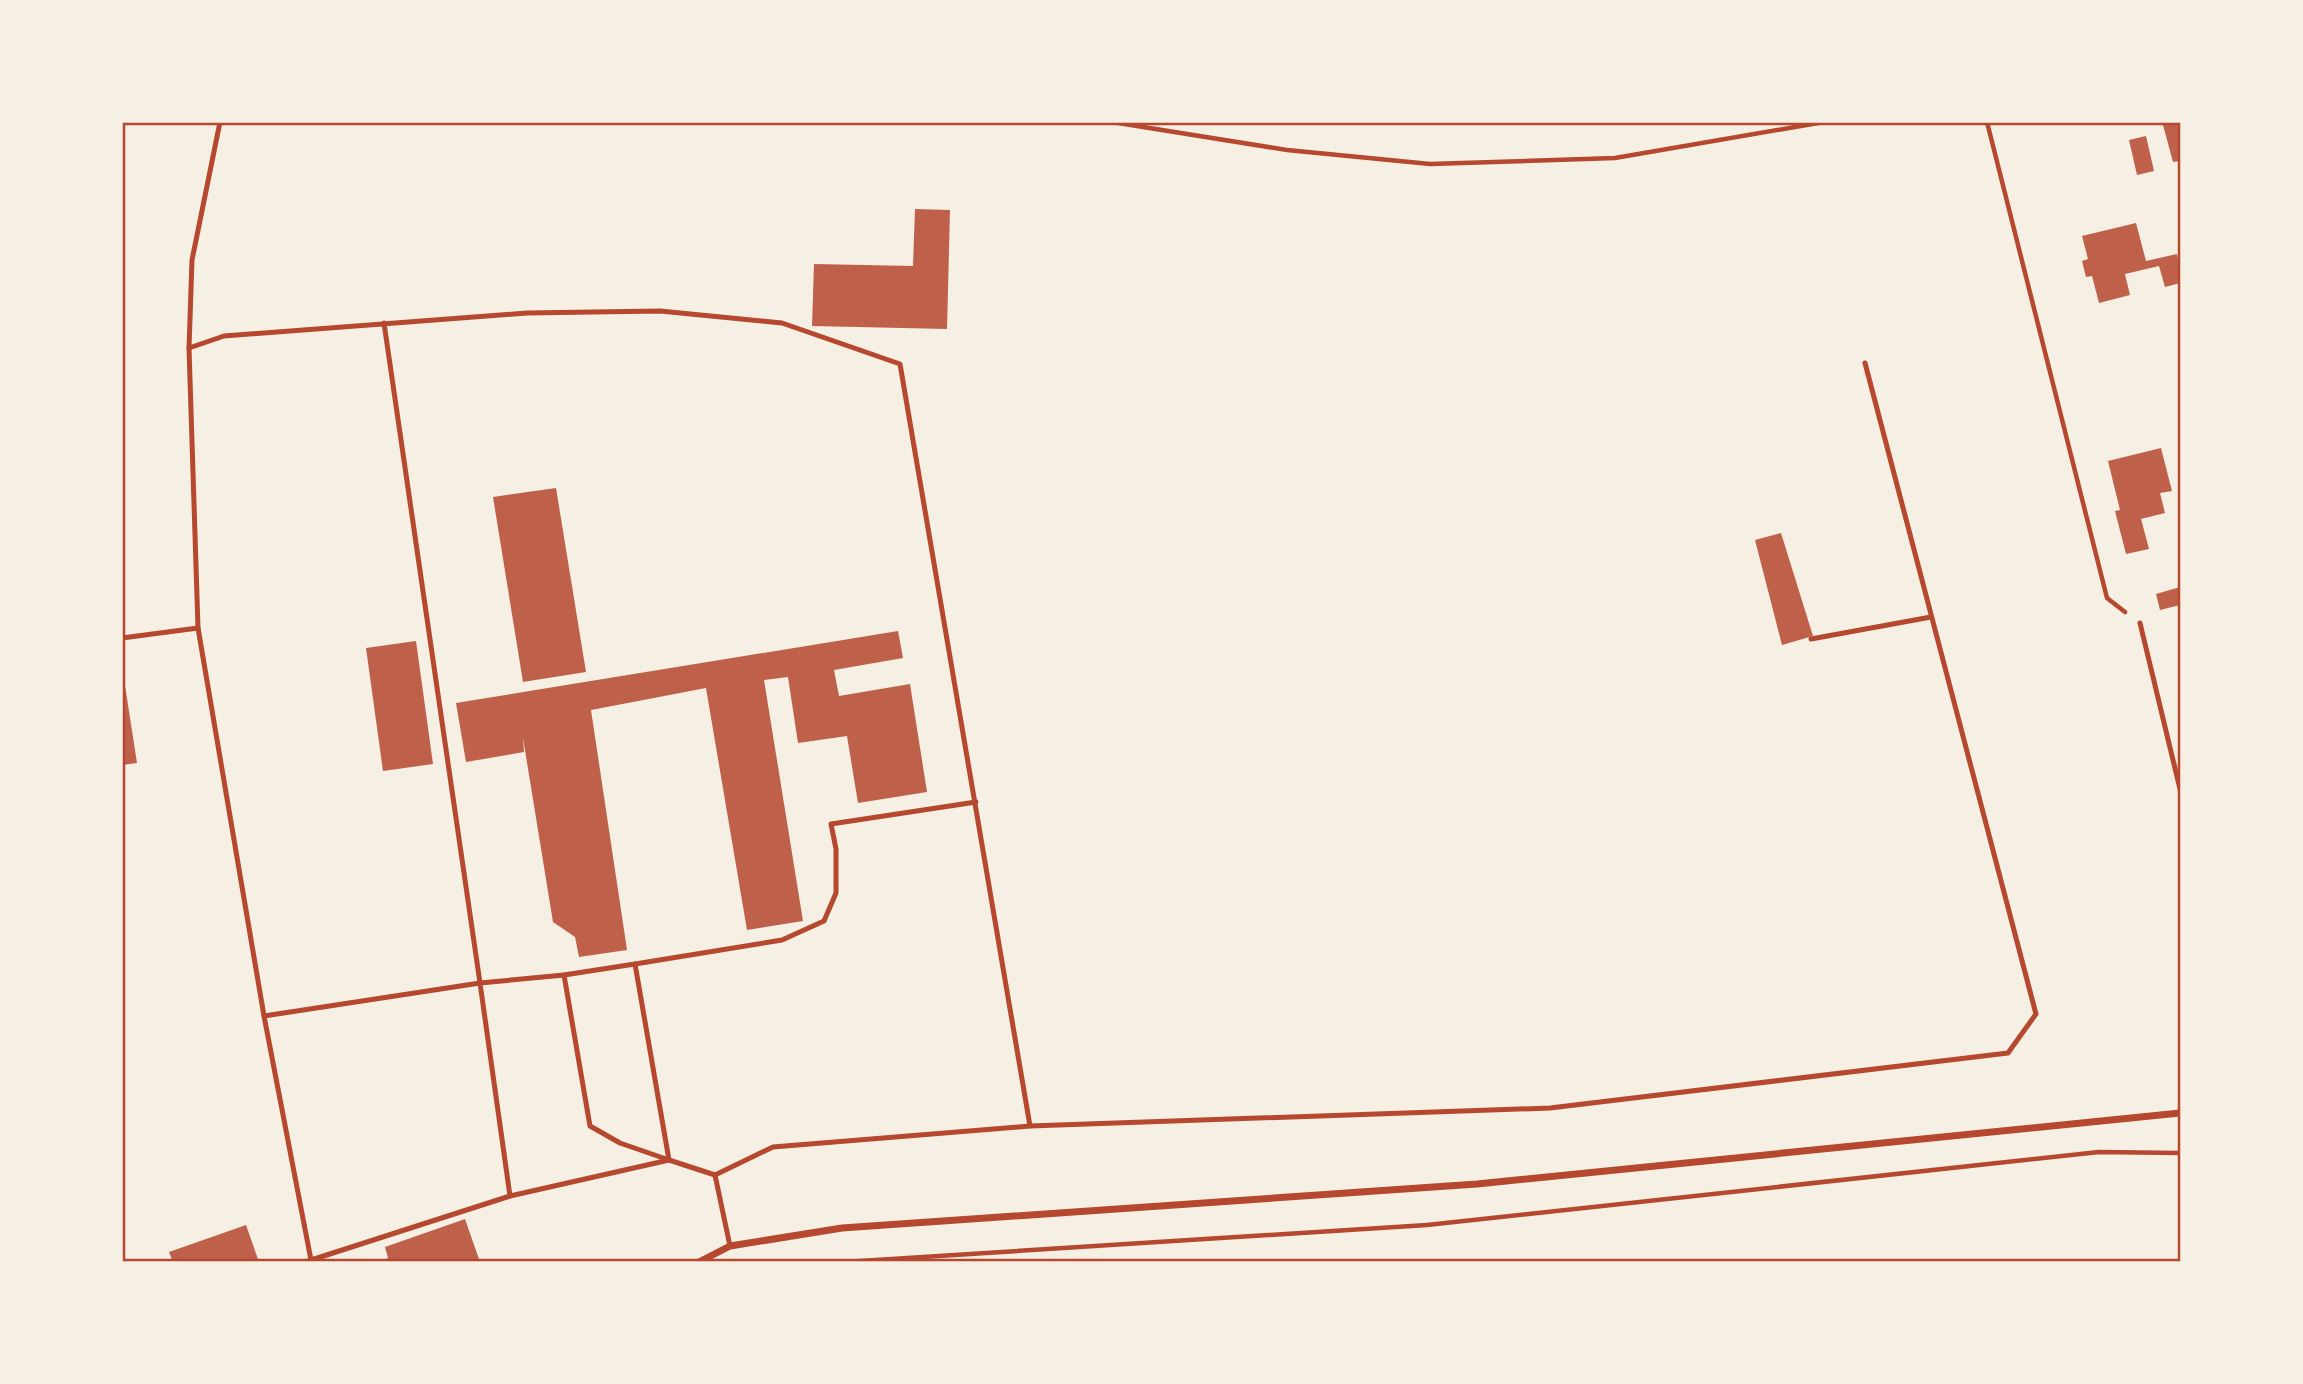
<svg xmlns="http://www.w3.org/2000/svg" width="2303" height="1384" viewBox="0 0 2303 1384" font-family="'Golos Text',sans-serif">
<rect width="100%" height="100%" fill="#f6efe4"/>
<g fill="#bf614a">
<polygon points="2175,122 2180,122 2180,161 2173,162 2163,125"/>
<polygon points="2146,136 2154,171 2137,175 2129,140"/>
<polygon points="915,209 950,210 947,329 812,326 814,264 913,266"/>
<polygon points="2136,223 2146,261 2177,254 2180,270 2180,283 2165,287 2159,266 2125,274 2130,295 2099,303 2092,276 2086,277 2082,261 2088,259 2082,236"/>
<polygon points="2161,448 2172,491 2160,493 2165,513 2141,519 2149,549 2126,554 2115,511 2120,510 2108,461"/>
<polygon points="556,488 586,672 523,682 493,497"/>
<polygon points="1781,533 1813,636 1782,645 1755,540"/>
<polygon points="2180,587 2180,605 2160,610 2156,594"/>
<polygon points="898,631 903,658 834,670 839,696 910,684 927,792 858,803 847,736 798,743 788,677 764,680 803,921 747,930 706,688 591,710 627,950 579,957 575,937 553,922 523,738 524,752 466,762 456,703"/>
<polygon points="416,641 433,764 383,771 366,648"/>
<polygon points="122,666 137,763 122,765"/>
<polygon points="465,1219 480,1262 380,1262 388,1258 385,1247"/>
<polygon points="246,1225 259,1262 173,1262 169,1252"/>
</g>
<g fill="none" stroke-linecap="round" stroke-linejoin="round">
<g stroke="#b5482f" stroke-width="4.5">
<polyline points="1112,122 1287,150 1430,164 1615,158 1824,122"/>
<polyline points="1987,122 2107,598 2125,612"/>
<polyline points="844,1262 1427,1225 2099,1152 2180,1153"/>
</g>
<g stroke="#b5482f" stroke-width="5">
<polyline points="384,323 480,983 264,1016 198,628 189,348 224,336 527,313 660,311 782,323 900,364 1030,1126 773,1147 715,1175"/>
<polyline points="189,348 192,260 220,122"/>
<polyline points="2140,623 2180,789"/>
<polyline points="122,638 198,628"/>
<polyline points="1811,639 1931,617"/>
<polygon points="635,964 669,1160 620,1143 590,1126 564,975"/>
<polyline points="635,964 782,940 824,921 836,893 836,849 831,824 976,802"/>
<polyline points="264,1016 311,1260"/>
<polyline points="1030,1126 1550,1108 2008,1053 2036,1014 1865,363"/>
<polyline points="510,1196 480,983 564,975"/>
<polyline points="305,1262 510,1196 669,1160 715,1175 730,1246"/>
</g>
<polyline stroke="#b5482f" stroke-width="7" points="699,1262 730,1246 842,1228 1477,1184 2180,1113"/>
</g>
<rect width="2303" height="1384" fill="none" stroke="#f6efe4" stroke-width="248"/>
<rect x="124" y="124" width="2055" height="1136" fill="none" stroke="#b5482f" stroke-width="2.5"/>
</svg>
